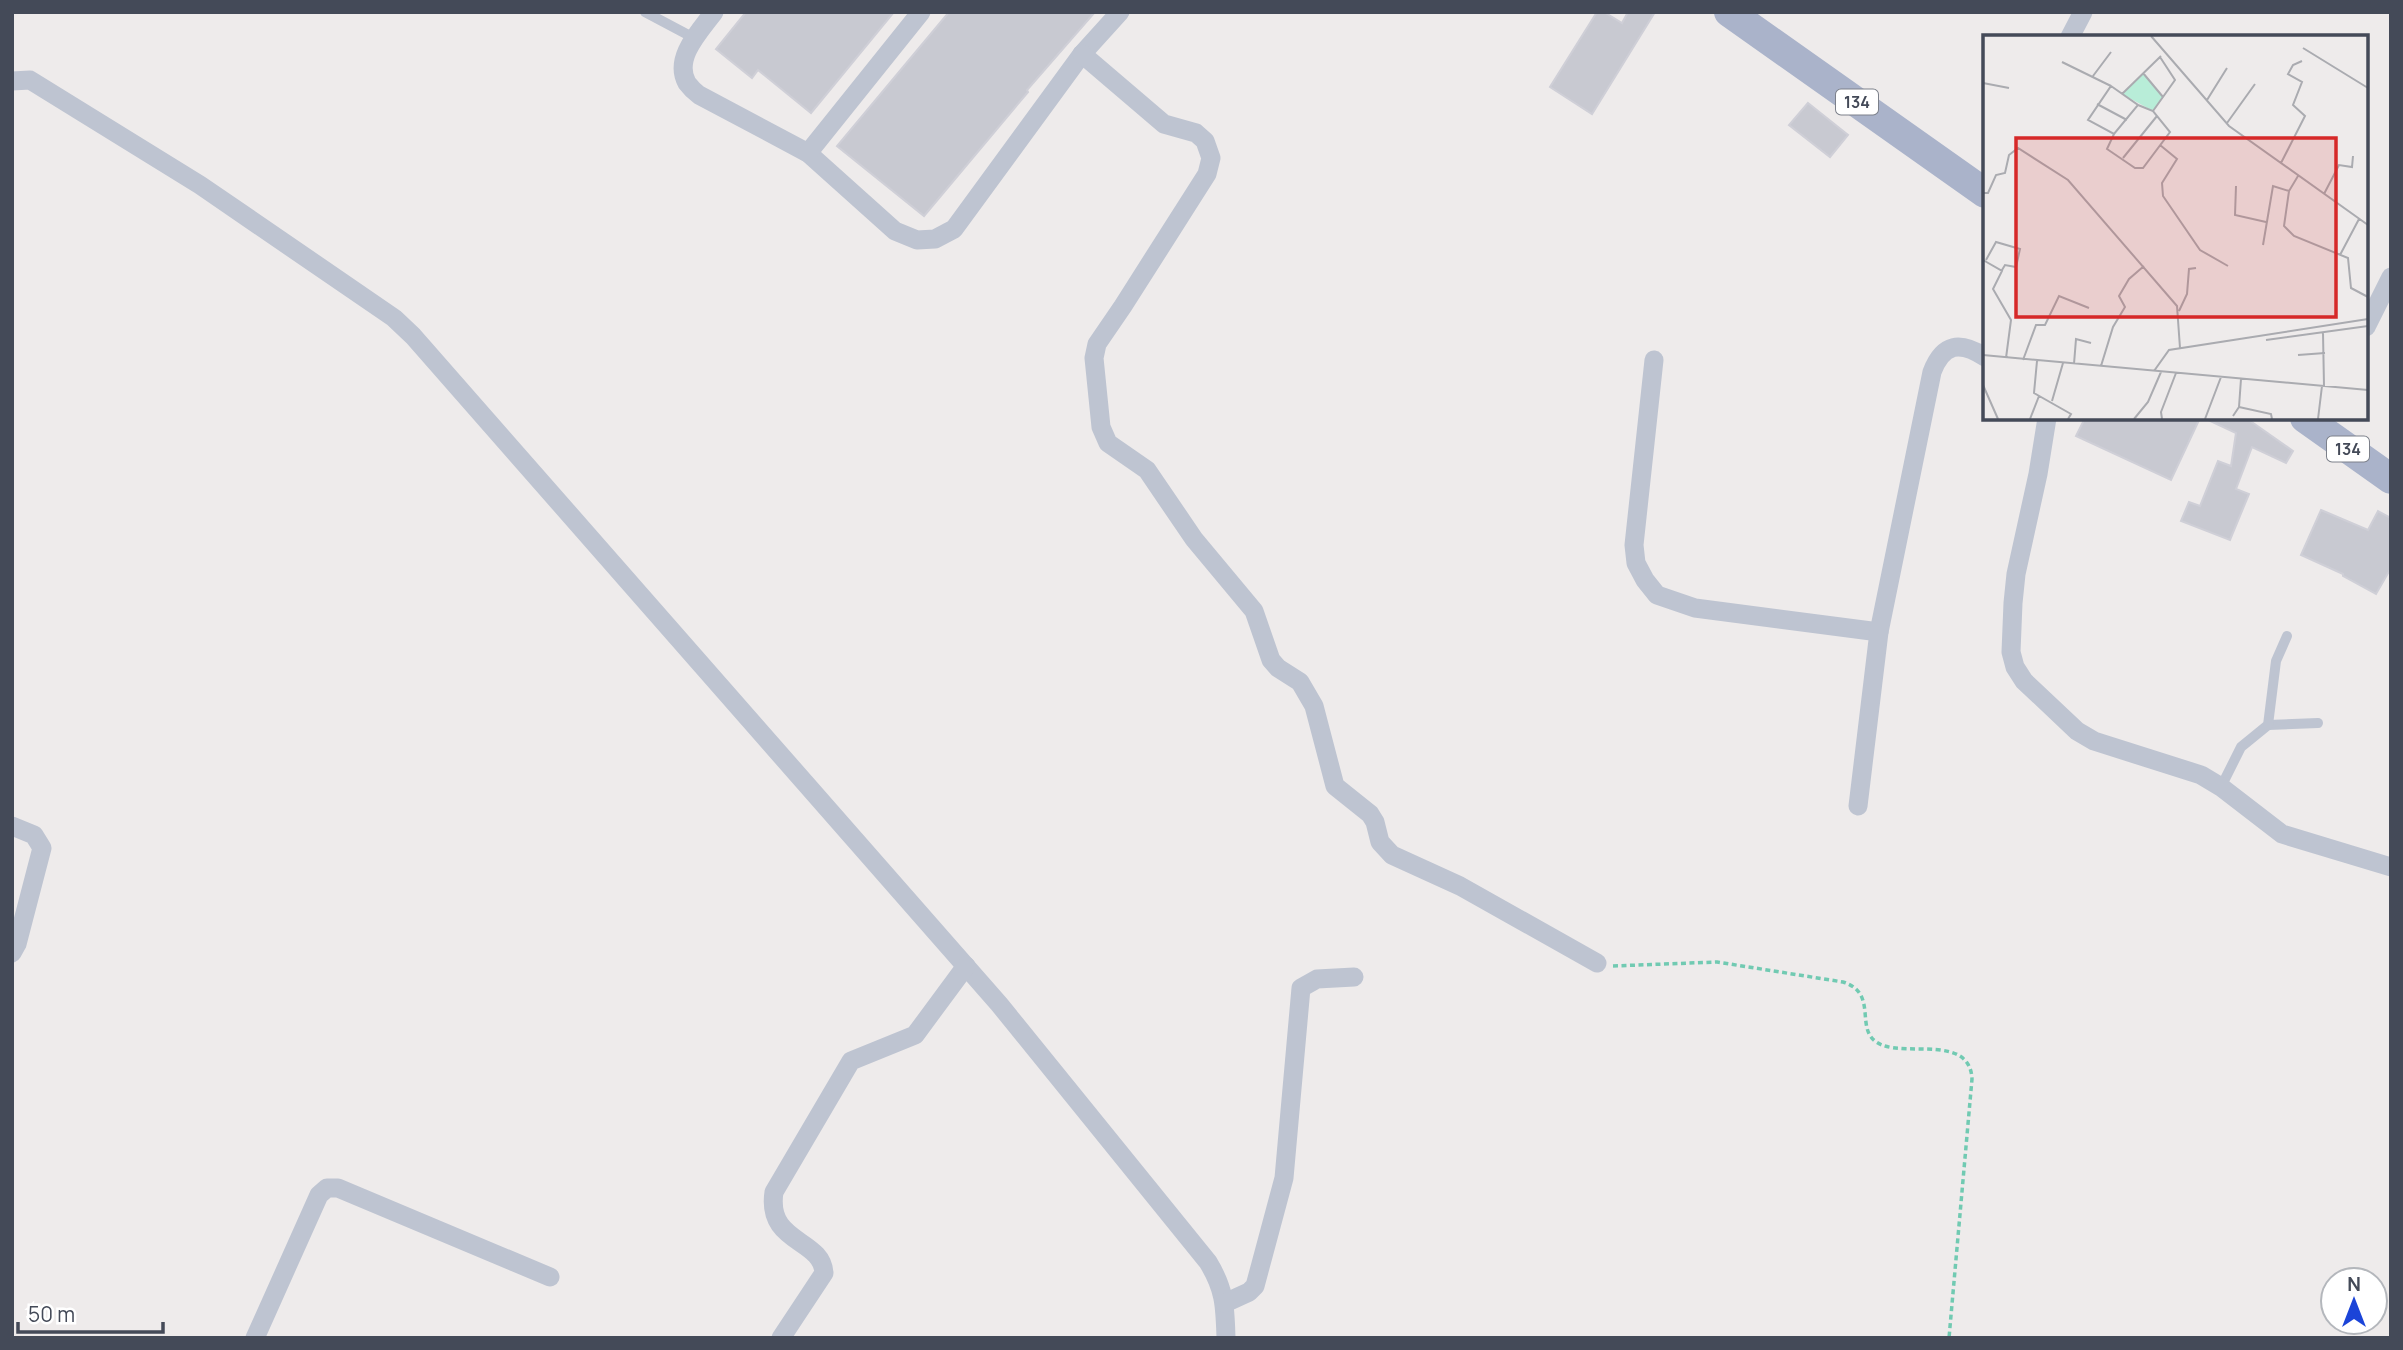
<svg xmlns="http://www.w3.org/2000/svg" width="2403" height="1350" viewBox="0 0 2403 1350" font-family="Manrope,sans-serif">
<rect width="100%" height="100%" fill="#eeebeb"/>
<g fill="#c8c9d1" stroke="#cfcfd7" stroke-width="2">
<polygon points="746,12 894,12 811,113 758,70 752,78 716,49"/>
<polygon points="949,12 1095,12 1027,90 1028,92 924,216 837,146"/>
<polygon points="1597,12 1604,12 1622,23 1628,12 1655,12 1592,114 1550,87"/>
<polygon points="1808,103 1848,135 1830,157 1789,125"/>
<polygon points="2085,418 2200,418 2171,480 2076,436"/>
<polygon points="2204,418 2246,418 2293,451 2286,463 2252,447 2236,489 2249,494 2230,540 2181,521 2189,502 2200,506 2218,461 2231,466 2236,433"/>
<polygon points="2321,510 2368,530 2378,511 2391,518 2391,568 2376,594 2343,576 2343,574 2301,555"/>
</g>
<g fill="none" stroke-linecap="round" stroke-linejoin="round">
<path stroke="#71cab2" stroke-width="3.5" stroke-dasharray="5 3.5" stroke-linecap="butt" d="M1613,966L1717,962L1843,982C1881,994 1851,1033 1882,1045C1909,1056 1970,1035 1972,1079L1949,1338"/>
<g stroke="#bec4d1" stroke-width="10">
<polyline points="645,12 694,38"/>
<polyline points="2268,725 2318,723"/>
<polyline points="2221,787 2241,747 2268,725 2276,661 2287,636"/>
</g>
<g stroke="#bec4d1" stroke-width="19">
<path d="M714,12C700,31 673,58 687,83C690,87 695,92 699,95L808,153L895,231L917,240L935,239L954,229L1082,54L1120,12"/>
<polyline points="2070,37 2083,12"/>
<polyline points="1082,54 1164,124 1196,133 1205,141 1211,158 1207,174 1123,306 1097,344 1094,358 1101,427 1108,443 1147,470 1194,539 1254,611 1271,660 1278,668 1300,682 1314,706 1335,786 1370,814 1375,822 1380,842 1392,855 1460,886 1597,963"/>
<path d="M12,81L30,80L200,185L394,318L413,336L999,1004L1208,1262C1225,1290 1225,1306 1226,1338"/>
<polyline points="808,153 921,12"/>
<polyline points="2366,327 2391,277"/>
<polyline points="1654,360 1634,545 1636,563 1645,580 1657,595 1695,608 1879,632"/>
<polyline points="2047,418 2038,474 2016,574 2013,603 2011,652 2015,667 2024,681 2077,731 2094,741 2201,775 2221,787 2282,834 2391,867"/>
<path d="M1858,806L1879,632L1932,372C1943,343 1960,341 1985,357"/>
<polyline points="12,826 34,835 42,848 17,944 12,953"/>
<polyline points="1225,1303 1249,1292 1255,1286 1284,1178 1301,988 1317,979 1354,977"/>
<polyline points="255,1338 319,1195 327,1188 338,1188 550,1277"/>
<path d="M781,1338L824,1273C822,1238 766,1244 774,1192L851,1061L915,1035L966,966"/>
</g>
<g stroke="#aab3ca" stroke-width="30">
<polyline points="1729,12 1985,193"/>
<polyline points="2305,418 2391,479"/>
</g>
</g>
<g text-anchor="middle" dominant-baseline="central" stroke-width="6" stroke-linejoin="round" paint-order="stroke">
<g fill="#fff" stroke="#7c808a" stroke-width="2">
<rect x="1836" y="89.5" width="42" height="25" rx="5"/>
<rect x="2327" y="436.5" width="42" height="25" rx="5"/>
</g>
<g font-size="16" font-weight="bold" fill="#444a58">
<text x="1857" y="102">134</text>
<text x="2348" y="449">134</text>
</g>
</g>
<g transform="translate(1983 35)">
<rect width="385" height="385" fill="#eeebeb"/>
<path d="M160,38L180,62L170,76L139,59Z" fill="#b8edd8"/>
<path fill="none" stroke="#aaabb0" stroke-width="2" d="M168,1L246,91L385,190M320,13L385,53M79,27L128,51M160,38L180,62M110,41L128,17M0,48L26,53M128,51L155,70L131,99L105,85ZM139,59L178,21M224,65L244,33M114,69L144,85M170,76L192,45L177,22M244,88L272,49M131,99L124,114L152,133H160L187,97L170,76L155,70M177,110L194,124L179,148L180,161L217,215L245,231M140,123L174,81M298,128L322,81L310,70L319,47L305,39L310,30L319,26M315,141L306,156L301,191L311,201L365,223L368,253L385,262M253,151L252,180L283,187M0,158H5L13,140L22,138L26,120L35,113L85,145L194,271L197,313M341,159L356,130L369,132L370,121M280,210L290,151L306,156M357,220L376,184M0,225L19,236L10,254L28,285L23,323M3,225L13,207L37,214L33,232L22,230L19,235M196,276L204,259L206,234L213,233M340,298L341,351M283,305L385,291M0,320L385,355M315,320L342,318M40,325L53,290H62L76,261L106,273M54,326L51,358L88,379L85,384M91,329L93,304L108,308M118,331L130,292L142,272L136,261L146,244L161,231M171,336L186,315L385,284M0,350L15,384M69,366L80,328M256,372L288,379L289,384M250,381L256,372L258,344M47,384L56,361M151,384L165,367L178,337M179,384L178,377L193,338M222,384L238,342M335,384L339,351"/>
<path fill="#d62828" fill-opacity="0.15" stroke="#d62828" stroke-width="3.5" d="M33,103H353V282H33Z"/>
<rect width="385" height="385" fill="none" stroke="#444a58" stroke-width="3.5"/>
</g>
<rect width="2403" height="1350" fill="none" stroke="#444a58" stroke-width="28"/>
<g transform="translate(2354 1301)"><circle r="33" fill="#ffffff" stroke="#b4b7bc" stroke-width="2"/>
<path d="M0-5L12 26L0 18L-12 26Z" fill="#1b44d8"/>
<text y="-10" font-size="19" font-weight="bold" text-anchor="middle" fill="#444a58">N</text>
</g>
<path d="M18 1322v10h145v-10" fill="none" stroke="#444a58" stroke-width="3.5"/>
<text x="28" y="1322" font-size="21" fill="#444a58" stroke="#ffffff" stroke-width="5" paint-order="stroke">50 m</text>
</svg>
